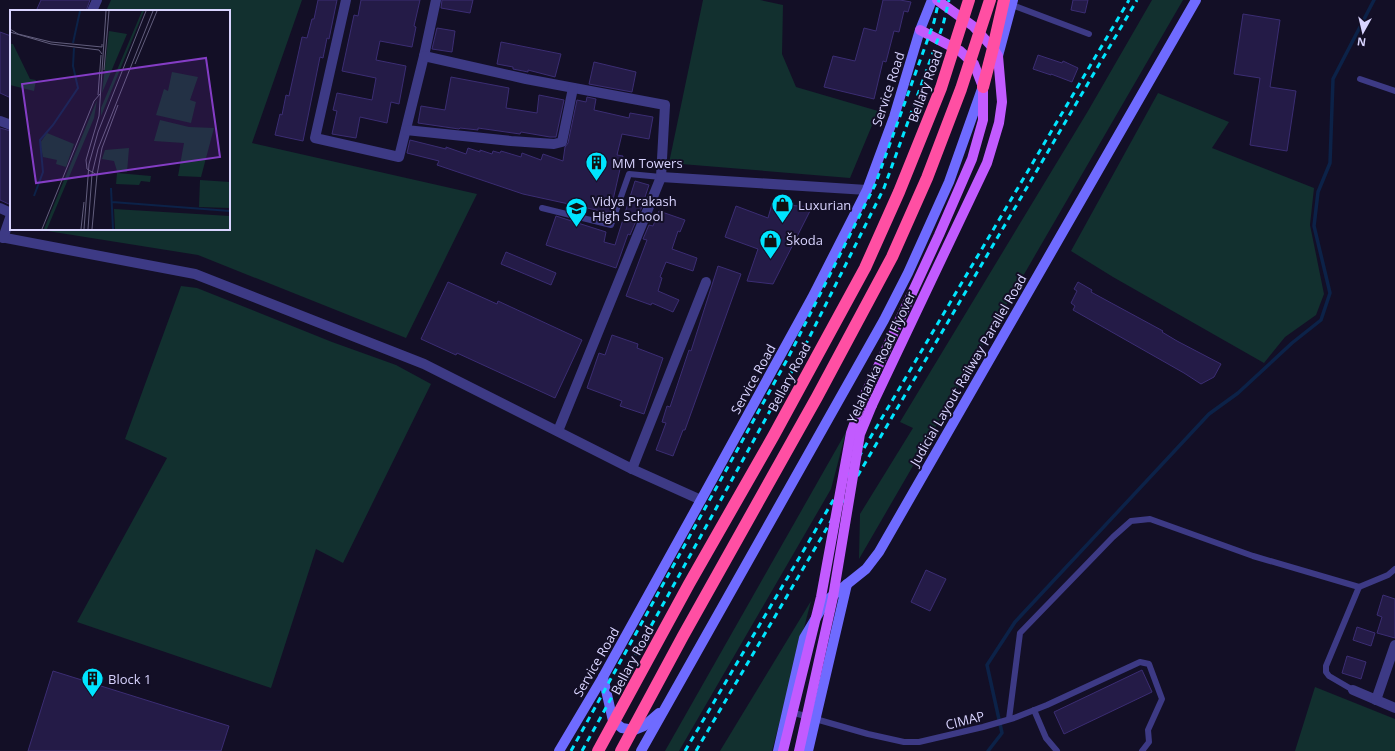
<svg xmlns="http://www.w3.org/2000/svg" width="1395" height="751" viewBox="0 0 1395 751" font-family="'Open Sans',sans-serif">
<rect width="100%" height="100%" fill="#130f26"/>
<g fill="#12302f">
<polygon points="111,0 302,0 252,143 477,194 406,338 198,255 35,229 229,229 229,11 106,11"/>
<polygon points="703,0 760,0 783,5 782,54 796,87 878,111 850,178 669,163"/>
<polygon points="1152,0 1183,0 859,559 860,514 913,428 900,422 1088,111"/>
<polygon points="1158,93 1229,122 1212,148 1314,188 1310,225 1324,294 1316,315 1285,337 1264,363 1113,277 1071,251"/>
<polygon points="181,286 197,288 332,342 396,365 431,384 343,563 316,549 271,688 77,622 167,458 125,439"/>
<polygon points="846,432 831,489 679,751 665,751"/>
<polygon points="811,601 772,751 720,751"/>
<polygon points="1315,687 1395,719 1395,751 1295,751"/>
</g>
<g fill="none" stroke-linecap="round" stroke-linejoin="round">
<polyline stroke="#0c2248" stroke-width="3.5" points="988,751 1002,733 987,665 1015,622 1209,414 1238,393 1292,343 1321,320 1330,293 1314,226 1318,192 1330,163 1333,79 1374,0"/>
</g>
<g fill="#241b47" stroke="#3b2d73">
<polygon points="41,0 90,0 86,11 43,11 37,9"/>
<polygon points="318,0 337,0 329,39 327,38 323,58 320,57 303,141 275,135 280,114 282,115 286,95 289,96 302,37 307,38 312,19 314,19"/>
<polygon points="361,0 420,0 414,26 416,27 412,47 380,41 376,60 406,66 399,104 391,102 387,123 360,117 356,138 332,134 337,111 333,110 337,93 372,100 376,78 342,71 354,15 358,16"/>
<polygon points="442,0 473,0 470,13 441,8"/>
<polygon points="883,0 900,0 911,2 908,12 904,11 899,32 894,31 886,62 883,61 874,99 824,87 833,56 855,61 864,28 876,31"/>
<polygon points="1073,0 1088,0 1085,13 1071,10"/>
<polygon points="1243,14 1280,20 1270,87 1296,91 1287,151 1250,145 1260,78 1234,74"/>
<polygon points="437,28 455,31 452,52 432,49"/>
<polygon points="0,32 11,36 11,98 0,93"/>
<polygon points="501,42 561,54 555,77 528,70 528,72 513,69 513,67 497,64"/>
<polygon points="1038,55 1062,63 1063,61 1078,68 1072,82 1051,74 1051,75 1033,69"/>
<polygon points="594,62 636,72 632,92 589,84"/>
<polygon points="451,77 509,88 506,108 537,113 539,95 564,100 556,137 550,137 521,132 520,134 478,128 478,130 460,128 459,129 418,123 421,106 445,110"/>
<polygon points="587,97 596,99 594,110 629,118 630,113 653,117 649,139 622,134 617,155 623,156 610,213 523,194 437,165 439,161 407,153 410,140 446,149 446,147 466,154 468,148 480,152 480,150 492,154 493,151 500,153 501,151 521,157 522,153 541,160 543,154 563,161 565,147 568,143 577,100 586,102"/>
<polygon points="0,128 11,131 11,205 0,200"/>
<polygon points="635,181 649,185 641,209 630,235 628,234 616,268 546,245 556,216 606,232 604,242 615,245"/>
<polygon points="772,204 812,207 773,284 747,281 758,249 725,237 736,206 768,218"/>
<polygon points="659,211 685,220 680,232 678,231 672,249 697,258 693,271 666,262 660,277 662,278 658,291 679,300 673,312 652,303 651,305 626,296 647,240 643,239 649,225 653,226"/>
<polygon points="506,252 556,273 551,285 501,264"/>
<polygon points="718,266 741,274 685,430 683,430 673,456 656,450 666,423 662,422 667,406 670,407 689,350 691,351"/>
<polygon points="448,282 497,304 498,301 582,340 555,398 457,353 456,355 421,339"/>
<polygon points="1078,282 1092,290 1091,292 1163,331 1162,332 1177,341 1221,364 1214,377 1201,384 1184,373 1073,310 1075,306 1071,303 1077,291 1074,289"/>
<polygon points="612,335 638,344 637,348 663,358 644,414 620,406 622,401 587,388 599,353 605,355"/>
<polygon points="926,570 946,579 930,611 911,602"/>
<polygon points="1383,595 1395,599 1395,638 1377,633 1382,617 1377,615"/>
<polygon points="1357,627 1375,633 1371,646 1353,640"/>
<polygon points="1347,656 1366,662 1361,679 1342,673"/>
<polygon points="1142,670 1152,692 1064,734 1054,712"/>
<polygon points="53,671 229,726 221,751 28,751"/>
</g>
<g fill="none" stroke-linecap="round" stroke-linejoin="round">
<g stroke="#3d3a85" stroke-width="6">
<polyline points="1012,5 1089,34"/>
<polyline points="1360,79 1395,91"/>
<polyline points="542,208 611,225 629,174 661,177"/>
<polyline points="1353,690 1329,676 1326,672 1326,666 1359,587"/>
<polyline points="1034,710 1046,738 1057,751"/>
<polyline points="791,712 868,734 904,742 919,742 983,727 1014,718 1047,705 1140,662 1149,664 1162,699 1148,730 1149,742 1142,751"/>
<polyline points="1009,719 1020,633 1113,537 1131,521 1150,519 1253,556 1359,587 1388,575 1395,569"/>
</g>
<g stroke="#3d3a85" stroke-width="10">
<polyline points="346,0 315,138 399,157 424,56 436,0"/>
<polyline points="92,11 97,0"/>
<polyline points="424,56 526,79 665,105 661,177 558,431"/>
<polyline points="0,121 11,125"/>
<polyline points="406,130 511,141 554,144 562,142 573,88"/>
<polyline points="661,177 867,190"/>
<polyline points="0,208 11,213"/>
<polyline points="0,237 195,274 424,364 632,469 701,500"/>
<polyline points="3,238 11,215"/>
<polyline points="632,469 706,282"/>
<polyline points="1353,690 1395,708"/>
<polyline points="1376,700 1395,645"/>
</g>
<g stroke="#6f6bff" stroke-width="10">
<polyline points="998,56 1013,0"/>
<polyline points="603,677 613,721 622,728 634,730 644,726 659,713"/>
<polyline points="559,751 603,677 701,500 812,298 867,190 894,117 920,30 932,0"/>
<polyline points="641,751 884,320 908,273 949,182 982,89"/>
<polyline points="778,751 804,638 826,601 866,569 879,552 1196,0"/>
<polyline points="808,751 847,584"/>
</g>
<g stroke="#c25bff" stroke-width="10">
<polyline points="863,399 939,235 972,159 983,120 983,87 974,64 960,51 920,30"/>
<polyline points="872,405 987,163 999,123 1002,102 998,56 993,48 973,26 937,0"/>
</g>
<polyline stroke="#ff4fa3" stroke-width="12" points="983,87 993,48 1004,0"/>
<g stroke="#00e5ff" stroke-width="3" stroke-dasharray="6 5" stroke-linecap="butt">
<polyline points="571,751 788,358 875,185 934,22 939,0"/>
<polyline points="582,751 797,362 884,188 943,25 949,0"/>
<polyline points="685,751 1129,0"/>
<polyline points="696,751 1137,0"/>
</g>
<g stroke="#c25bff" stroke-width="10">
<polyline points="783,751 821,597 851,433 863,399"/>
<polyline points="799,751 833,597 860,434 872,405"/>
</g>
<g stroke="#ff4fa3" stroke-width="12">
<polyline points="598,751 689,584 774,435 865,268 899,192 941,88 969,0"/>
<polyline points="621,751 683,636 817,397 892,257 927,178 961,89 990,0"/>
</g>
</g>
<defs>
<symbol id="building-pin" viewBox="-11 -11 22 30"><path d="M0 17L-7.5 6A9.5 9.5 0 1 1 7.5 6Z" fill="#00e5ff" stroke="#130f26"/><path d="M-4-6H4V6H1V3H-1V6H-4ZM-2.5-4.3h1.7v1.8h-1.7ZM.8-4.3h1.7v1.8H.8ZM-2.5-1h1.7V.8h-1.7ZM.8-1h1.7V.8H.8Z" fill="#111"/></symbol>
<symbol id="shop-pin" viewBox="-11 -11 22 30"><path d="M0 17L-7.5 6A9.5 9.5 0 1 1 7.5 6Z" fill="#00e5ff" stroke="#130f26"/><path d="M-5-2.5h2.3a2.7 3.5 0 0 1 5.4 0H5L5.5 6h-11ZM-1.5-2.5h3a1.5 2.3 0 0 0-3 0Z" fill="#111"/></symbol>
<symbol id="school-pin" viewBox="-11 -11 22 30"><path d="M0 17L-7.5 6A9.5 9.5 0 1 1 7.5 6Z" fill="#00e5ff" stroke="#130f26"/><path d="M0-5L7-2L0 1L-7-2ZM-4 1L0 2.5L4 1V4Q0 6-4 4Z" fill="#111"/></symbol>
</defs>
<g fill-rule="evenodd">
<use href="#building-pin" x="584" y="150" width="25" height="34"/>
<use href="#shop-pin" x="770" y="192" width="25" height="34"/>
<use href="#school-pin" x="564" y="196" width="25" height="34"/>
<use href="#shop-pin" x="758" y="228" width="25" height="34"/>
<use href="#building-pin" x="80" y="666" width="25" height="34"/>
</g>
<g text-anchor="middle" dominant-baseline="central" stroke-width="4" stroke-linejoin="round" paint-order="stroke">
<g font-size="13" fill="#d9d4ff" stroke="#130f26">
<text transform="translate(925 86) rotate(-70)">Bellary Road</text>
<text transform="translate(888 89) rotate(-72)">Service Road</text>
<text transform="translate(881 357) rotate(-65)">Yelahanka Road Flyover</text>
<text transform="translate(968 370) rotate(-60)">Judicial Layout Railway Parallel Road</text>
<text transform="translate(789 377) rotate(-62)">Bellary Road</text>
<text transform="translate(753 379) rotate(-61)">Service Road</text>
<text transform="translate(632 660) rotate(-62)">Bellary Road</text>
<text transform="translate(596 662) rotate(-60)">Service Road</text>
<text transform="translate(965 720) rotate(-14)">CIMAP</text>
</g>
<g font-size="13" fill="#d9d4ff" stroke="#130f26" text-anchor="start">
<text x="612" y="163">MM Towers</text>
<text x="592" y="201">Vidya Prakash<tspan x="592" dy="15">High School</tspan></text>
<text x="798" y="205">Luxurian</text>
<text x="786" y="240">Škoda</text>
<text x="108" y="679">Block 1</text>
</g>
</g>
<g transform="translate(10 10)">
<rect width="220" height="220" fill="#130f26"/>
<path d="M132,1H134L91,106V98ZM99,21L117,24L92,83ZM0,34H3L20,69L26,70L24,81L0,75ZM162,62L188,67L180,90L186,92L181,113L146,105L154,79L158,81ZM87,90L84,108L37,219H34ZM150,110L179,117L204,118L191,167L168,166L174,133L144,131ZM37,123L64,134L56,157L46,154L47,150L33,147L30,133ZM119,138L117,162L107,161L104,151L92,149L95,140ZM107,163L141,166L140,172L131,171L129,175L106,174ZM190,170L220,172V198L189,197ZM104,199L220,206V219H105Z" fill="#12302f"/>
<path fill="none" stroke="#0c2248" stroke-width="2" d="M63,33L70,1M101,178L103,219M24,186L33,162L30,130L43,115L68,78L63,56L64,38M102,192L220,201"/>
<path fill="none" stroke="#625e7d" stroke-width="1" d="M96,1L89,106L76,150L77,159L87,165L92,138L108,95M0,19L8,24L41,32L92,37V34M0,22L41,34L89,40L92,44M125,54L147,1M94,60L99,1M88,85L91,45M79,154L88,122L136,1M32,219L84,91L90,84M71,219L74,192M74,219L79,154M78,219L82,164L88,139L143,1M82,219L87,165"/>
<path fill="#843dc5" fill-opacity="0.15" stroke="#843dc5" stroke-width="2" d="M196,48L210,147L26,173L12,74Z"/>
<rect width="220" height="220" fill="none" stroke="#d9d4ff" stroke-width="2"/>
</g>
<g transform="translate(1363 32) rotate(188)" stroke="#130f26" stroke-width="3" paint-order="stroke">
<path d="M0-3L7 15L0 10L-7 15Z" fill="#d9d4ff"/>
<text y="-6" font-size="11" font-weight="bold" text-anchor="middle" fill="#d9d4ff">N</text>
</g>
</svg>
